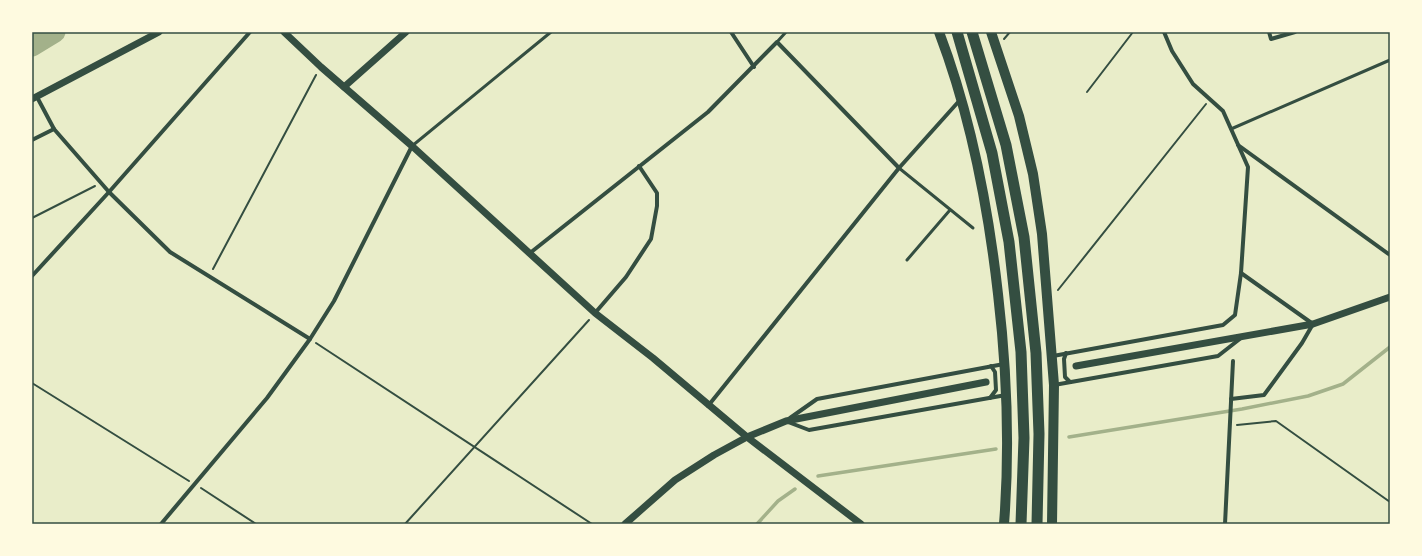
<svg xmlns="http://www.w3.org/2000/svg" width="1422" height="556" viewBox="0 0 1422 556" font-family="'PT Serif',serif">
<rect width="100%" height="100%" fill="#e9edc9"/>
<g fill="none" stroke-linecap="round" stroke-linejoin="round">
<g stroke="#a3b18a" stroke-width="3.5">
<polyline points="1069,437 1242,409 1308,396 1343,384 1390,347"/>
<polyline points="818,476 996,449"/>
<polyline points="757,524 778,501 795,489"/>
</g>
<polyline stroke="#a3b18a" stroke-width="21" points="32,46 55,32"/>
<g stroke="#344e41" stroke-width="2">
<polyline points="1004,39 1010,32"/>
<polyline points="1087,92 1133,32"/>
<polyline points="32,218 95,186"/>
<polyline points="213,269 316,75"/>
<polyline points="1058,290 1206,104"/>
<polyline points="316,343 592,524"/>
<polyline points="32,383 189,481"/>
<polyline points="1237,425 1276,421 1390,502"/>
<polyline points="201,488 256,524"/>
<polyline points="405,524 589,320"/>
</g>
<g stroke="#344e41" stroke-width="3">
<polyline points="777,42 786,32"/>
<polyline points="1231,129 1390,60"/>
<polyline points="412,146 551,32"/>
<polyline points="899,168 973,228"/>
<polyline points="907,260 950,210"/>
</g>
<g stroke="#344e41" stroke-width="4">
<polyline points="731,32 754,67"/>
<polyline points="1269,32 1271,39 1295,32"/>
<polyline points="37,97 54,129 109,192 170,252 310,339"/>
<polyline points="32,140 54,129"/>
<polyline points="1238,145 1390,255"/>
<polyline points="530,253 708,112 777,42 899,168"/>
<polyline points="32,276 109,192 250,32"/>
<polyline points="595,313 626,277 651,239 657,206 657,193 639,166"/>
<polyline points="1066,353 1064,359 1065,377 1070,382"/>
<polyline points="1053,356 1223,325 1235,315 1241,273 1248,167 1223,111 1193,84 1172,51 1164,32"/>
<polyline points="1054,385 1218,356 1241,338"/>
<polyline points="990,398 996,390 995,372 991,366"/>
<polyline points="1231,399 1264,395 1302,343 1313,324 1241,273"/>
<polyline points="708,406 899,168 960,100"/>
<polyline points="790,418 817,399 1004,364"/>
<polyline points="788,422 809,430 1006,395"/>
<polyline points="161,524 267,398 310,339 334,301 412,146"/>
<polyline points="1225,524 1233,361"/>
</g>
<g stroke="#344e41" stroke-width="7">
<polyline points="284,32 321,67 412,146 595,313 653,358 747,437 861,524"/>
<polyline points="344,87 406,32"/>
<polyline points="32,99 159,32"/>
<polyline points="1076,366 1313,324 1390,297"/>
<polyline points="625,524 675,480 714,455 747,437 786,421 986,382"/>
</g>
<g stroke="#344e41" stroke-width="10">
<path d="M939,32C971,116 988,205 998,294C1007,371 1010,447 1004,524"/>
<polyline points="991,32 1019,116 1033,174 1042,234 1054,385 1052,524"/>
</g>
<g stroke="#344e41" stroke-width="11">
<polyline points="957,32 992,153 1009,242 1021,352 1024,438 1021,524"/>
<polyline points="972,32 1006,145 1024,237 1036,353 1039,434 1037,524"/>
</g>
</g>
<rect width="1422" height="556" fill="none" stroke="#fefae0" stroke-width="66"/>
<rect x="33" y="33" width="1356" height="490" fill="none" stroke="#344e41" stroke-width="1.5"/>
</svg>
